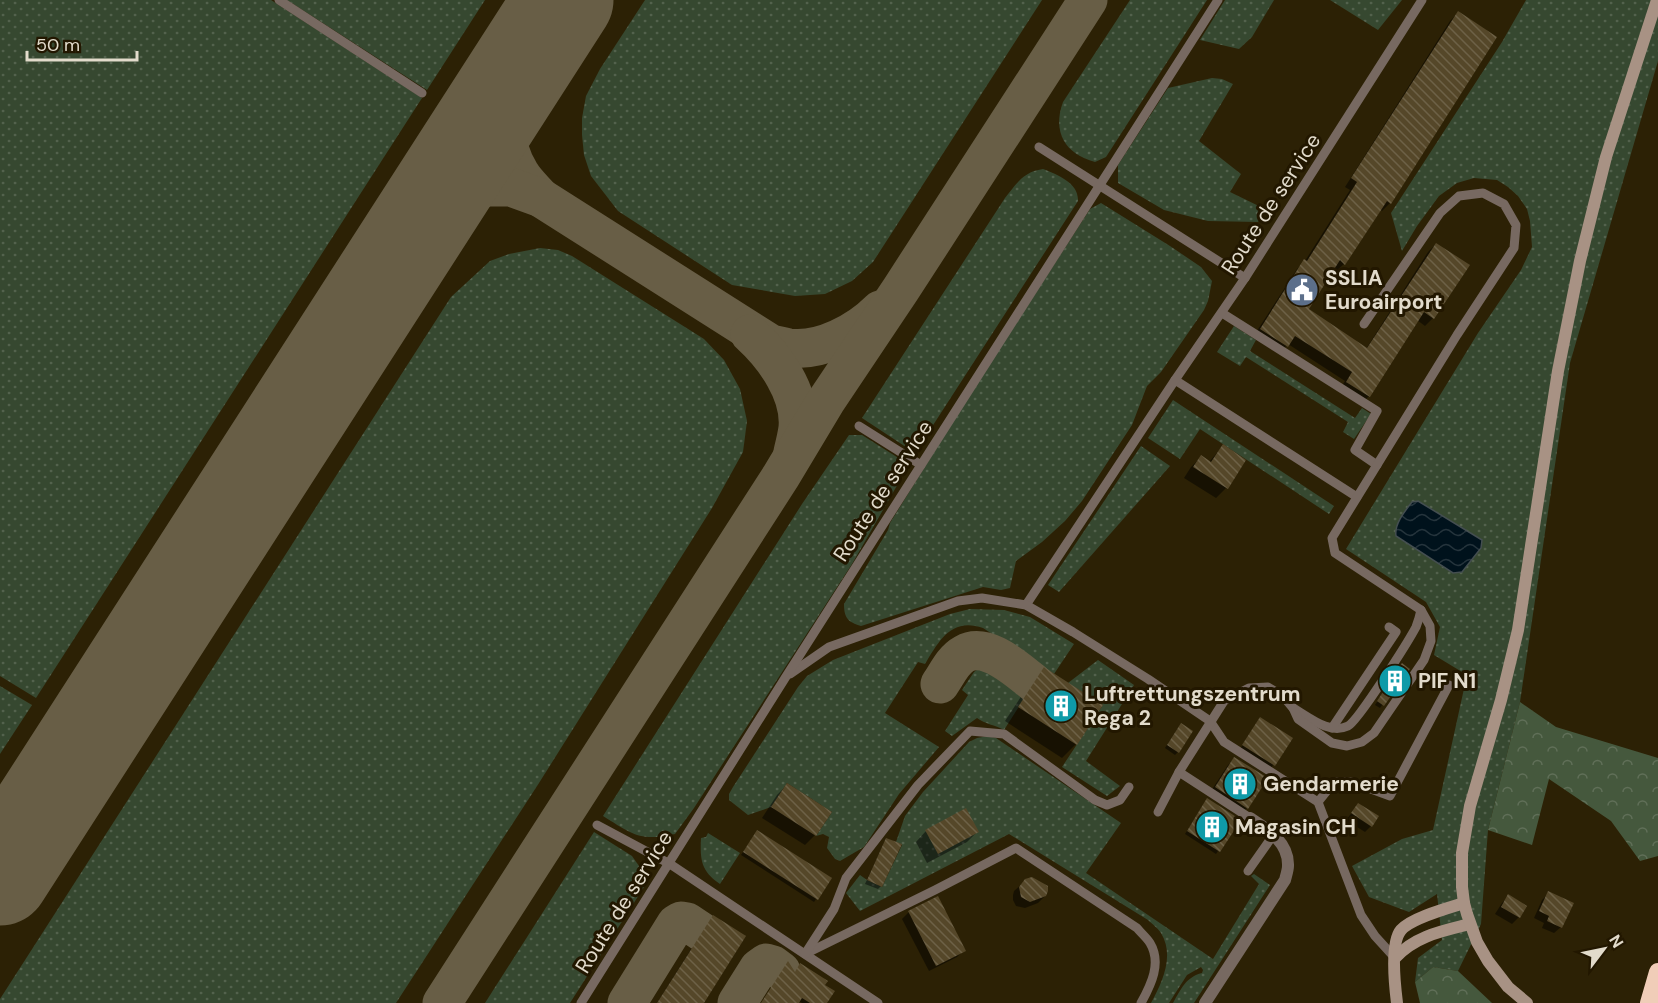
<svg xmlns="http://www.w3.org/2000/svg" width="1658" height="1003" viewBox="0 0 1658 1003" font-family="'DM Sans',sans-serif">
<defs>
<pattern id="grass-dots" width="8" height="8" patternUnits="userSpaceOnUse" patternTransform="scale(1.5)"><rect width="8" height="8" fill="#364830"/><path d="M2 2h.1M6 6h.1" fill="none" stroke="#53624d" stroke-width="1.8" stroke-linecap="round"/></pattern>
<pattern id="forest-crowns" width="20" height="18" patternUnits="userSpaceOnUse" patternTransform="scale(1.5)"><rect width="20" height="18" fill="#45583d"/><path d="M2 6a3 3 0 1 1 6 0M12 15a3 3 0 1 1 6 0" fill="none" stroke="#606f58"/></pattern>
<pattern id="water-waves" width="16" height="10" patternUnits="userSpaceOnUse" patternTransform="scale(1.5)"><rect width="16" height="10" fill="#00121c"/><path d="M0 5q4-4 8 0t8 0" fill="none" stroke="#25343c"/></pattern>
<pattern id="building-back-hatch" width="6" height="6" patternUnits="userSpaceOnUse" patternTransform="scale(1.5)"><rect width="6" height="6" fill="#554729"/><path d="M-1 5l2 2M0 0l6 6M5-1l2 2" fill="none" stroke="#6d6147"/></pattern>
</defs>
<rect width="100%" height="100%" fill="#2c2105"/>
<g fill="url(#grass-dots)">
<polygon points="0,0 271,0 422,98 36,698 0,676"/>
<polygon points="287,0 485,0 427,90"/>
<polygon points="645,0 1042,0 873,262 852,281 825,294 795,296 732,285 618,211 591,176 584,155 582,135 582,118 586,96 600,69"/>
<path d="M1130,0H1207L1106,157L1095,162C1065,154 1052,132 1063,102Z"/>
<polygon points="1225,0 1274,0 1252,37 1239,49 1200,40"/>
<polygon points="1330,0 1402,0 1378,30"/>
<polygon points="1526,0 1658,0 1658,61 1570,363 1520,702 1488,830 1481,924 1458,971 1433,967 1415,982 1418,958 1442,940 1437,894 1409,912 1369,897 1352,866 1402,839 1433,830 1467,675 1434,655 1440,627 1426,602 1346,549 1478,333 1521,270 1532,247 1530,221 1527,209 1518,196 1508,187 1497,180 1474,178 1457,183 1439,196 1417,226 1402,251 1391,213 1502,42"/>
<polygon points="1212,78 1222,79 1233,84 1199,141 1241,174 1230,192 1267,210 1258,222 1208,221 1164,210 1118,183 1118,165 1168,88"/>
<path d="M1043,169C1058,175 1079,183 1078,201L915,453L862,418L1005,198C1017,183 1023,172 1043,169Z"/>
<path d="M1101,203L1170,246L1201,267L1212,281L1208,301L1204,310L1161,372L1147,386L1132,425L1082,501L1065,521L1042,542L1016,561L1010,588L1001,590L983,587L861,626C848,622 844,618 844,604L888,530L890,523L962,407L1090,209Z"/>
<polygon points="540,248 558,250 572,256 704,339 724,360 740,389 747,421 743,452 712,508 539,783 396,1003 0,1003 0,999 451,297 490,261 509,254"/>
<polygon points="1234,326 1256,340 1250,351 1355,418 1362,408 1371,414 1354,439 1343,432 1348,422 1246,357 1240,366 1217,352"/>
<polygon points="1173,400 1334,506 1329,514 1200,429 1180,459 1148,438"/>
<path d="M849,435H862L900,459L906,468L899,482L852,564L694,808L675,834C640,842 632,834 603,816L802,504Z"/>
<polygon points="1141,446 1170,466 1059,592 1048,585"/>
<path d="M970,609L1004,610L1030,617L1074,644L1054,674L983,628C951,617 939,641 925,664L918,662L885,713L939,747L899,794L864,847L840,861L835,859L827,848L829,837L823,834L816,836L832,812L787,783L771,807L748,815L729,800V794L733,787L798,687L807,676L833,660L950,614Z"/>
<polygon points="1098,660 1134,685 1086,761 1120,786 1107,796 1062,767 1103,705 1068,683"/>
<path d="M978,669L984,670L1025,697L1004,730C995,725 985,724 977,718L952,736L945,731L968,695L962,690L974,672Z"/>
<polygon points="0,686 32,705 0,754"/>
<path d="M988,736L996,738L1121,823L1086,873L1213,959L1259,884L1251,876L1254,874L1270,885L1194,1003H1173C1181,989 1186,977 1202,973L1203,970L1201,967L1187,975L1169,1003H1151C1162,983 1175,956 1161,933C1158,928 1152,924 1148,920L1009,834L860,911L846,893L860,875L867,880L882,887L902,845L896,842L905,816L923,792L969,742L977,738Z"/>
<polygon points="594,832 632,856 639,866 644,887 570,1003 485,1003"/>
<path d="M708,833L740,853L720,884C701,871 700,860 701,838L706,837Z"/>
</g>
<g fill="url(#forest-crowns)">
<polygon points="1520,702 1556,727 1658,758 1658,856 1640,861 1611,821 1549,779 1532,845 1488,830"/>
<polygon points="1433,967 1458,971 1492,1003 1420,1003 1415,982"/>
</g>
<path fill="url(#water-waves)" stroke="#444e50" stroke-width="1.5" d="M1418,501L1482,540L1481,548L1462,572L1453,573L1396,536C1394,524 1405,511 1412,502Z"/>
<g fill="#0007">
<polygon points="1458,13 1390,203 1382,211 1380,209 1344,264 1336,271 1333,269 1307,309 1366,349 1428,252 1436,244 1433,318 1425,326 1417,320 1369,396 1361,404 1339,390 1345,381 1288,344 1279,354 1253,337 1297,269 1305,261 1350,190 1345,187 1450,21"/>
<polygon points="1223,446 1226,488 1216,498 1184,478 1191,467 1201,457 1209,462"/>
<polygon points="1399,668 1408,669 1380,708 1375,705"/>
<polygon points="1044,669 1076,744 1062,758 1005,721 1030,683"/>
<polygon points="1258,721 1291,738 1271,768 1240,749"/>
<polygon points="1178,728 1178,752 1175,755 1165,748"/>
<polygon points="1235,759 1247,808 1240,814 1209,794 1228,765"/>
<polygon points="787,785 815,835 805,845 762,818 777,795"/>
<polygon points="1205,803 1239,820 1216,854 1185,834"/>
<polygon points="1358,805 1371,826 1365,832 1346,820"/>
<polygon points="926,831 977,832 967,842 927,863 916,842"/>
<polygon points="755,835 830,879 814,902 741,855"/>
<polygon points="887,840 881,886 878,889 865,884 884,843"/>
<polygon points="1022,884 1045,896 1038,903 1025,908 1016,906 1013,900 1013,895 1014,891"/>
<polygon points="1549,893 1561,927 1554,933 1542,928 1544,923 1534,918 1542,900"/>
<polygon points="1509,896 1519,917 1512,924 1495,914 1502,903"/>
<polygon points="909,912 964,950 957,957 929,971 902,919"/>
<polygon points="713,917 702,1003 657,1003 710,919"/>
<polygon points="798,968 823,985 825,1003 802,1003 799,1001 797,1003 762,1003 794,973"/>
</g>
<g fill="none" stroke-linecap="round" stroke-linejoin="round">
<g stroke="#685e46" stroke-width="39">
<path d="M522,67C507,104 497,136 520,173C525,182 534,190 541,198"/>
<path d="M416,230L436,210L463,194L488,187H511L541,198L771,344C777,345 783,347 789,348C821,352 858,332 880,310"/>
<path d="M750,334C775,357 801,393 798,428C797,436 795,444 793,452"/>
<path d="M940,684C947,674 953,660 964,654C987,641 1017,670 1034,683"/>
<polyline points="442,1003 781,476 826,401 901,289 1088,0"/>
<polyline points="627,1003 676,924 681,921 687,922 702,932"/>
<polyline points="737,1003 759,968 766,963 773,965 781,971"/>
</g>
<polyline stroke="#685e46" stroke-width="99" points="0,876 564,0"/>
</g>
<g fill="url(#building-back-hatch)">
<polygon points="1458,11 1497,37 1391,204 1387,201 1345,265 1340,260 1309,309 1367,348 1436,243 1470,265 1434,319 1424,312 1370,397 1346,382 1352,372 1295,336 1288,347 1260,329 1304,259 1307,261 1357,182 1351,178"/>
<polygon points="1223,444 1246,460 1228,489 1193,467 1201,455 1211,462"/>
<polygon points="1402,663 1410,669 1384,706 1377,701"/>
<polygon points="1044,667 1103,705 1077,745 1018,707"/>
<polygon points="1260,717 1293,738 1275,766 1242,745"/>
<polygon points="1181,723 1193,731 1179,753 1167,745"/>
<polygon points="1234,757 1268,778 1248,809 1215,787"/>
<polygon points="787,783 832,812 816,836 771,807"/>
<polygon points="1207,798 1241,820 1220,852 1187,831"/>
<polygon points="1358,803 1379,816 1372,827 1351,813"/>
<polygon points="966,808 979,832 938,854 925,830"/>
<polygon points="757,830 832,878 818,900 743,852"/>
<polygon points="886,838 902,844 882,887 867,880"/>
<polygon points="1032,877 1048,886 1048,891 1046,896 1030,902 1021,897 1019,887 1025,879"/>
<polygon points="1548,891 1574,903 1562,928 1547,921 1549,916 1539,911"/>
<polygon points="1508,894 1527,906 1520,918 1501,907"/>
<polygon points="938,896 966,951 936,966 908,911"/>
<polygon points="713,915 746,936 704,1003 657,1003"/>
<polygon points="788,961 795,972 800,963 828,981 825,985 835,991 827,1003 810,1003 802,998 799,1003 761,1003"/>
</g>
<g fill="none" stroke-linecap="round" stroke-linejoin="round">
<g stroke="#776961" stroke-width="9">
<polyline points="279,0 422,93"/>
<polyline points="1039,147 1245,278"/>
<polyline points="1222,313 1377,411 1355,450 1377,465"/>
<polyline points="1175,380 1357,497"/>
<polyline points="859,426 921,465"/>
<polyline points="1026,605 1175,380 1245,278 1422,0"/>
<polyline points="790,674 829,647 958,601 982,598 1026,605 1073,632 1148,679 1210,721 1224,742 1318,802 1361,915 1375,936 1395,958"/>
<path d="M1293,708C1309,717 1329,735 1348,726C1358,721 1408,642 1416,627C1418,622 1420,615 1421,610"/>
<polyline points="1332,728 1396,632 1389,627"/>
<polyline points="1318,802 1334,782 1352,782 1390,796 1449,685"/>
<polyline points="1158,812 1179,772"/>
<polyline points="1250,818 1179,772 1224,701 1249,688 1268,687 1283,696 1293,708 1298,719 1332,743 1347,746 1362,742 1374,733 1424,660 1431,641 1430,626 1421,610 1335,553 1332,538 1457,335 1514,248 1516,225 1504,204 1483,193 1459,196 1440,213 1364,324"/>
<polyline points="597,825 670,864 878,1003"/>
<polyline points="1248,871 1274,834"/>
<path d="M807,953L935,890L1016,848L1137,928C1141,933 1147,938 1150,943C1162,963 1151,985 1141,1003"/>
<polyline points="805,954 834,909 846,878 918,785 970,731 1004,734 1095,800 1107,805 1120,800 1129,787"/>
<polyline points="581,1003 787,675 1218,0"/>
</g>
<path stroke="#776961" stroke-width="12" d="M1205,1003L1285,880C1286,876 1288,870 1288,866C1289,842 1267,829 1250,818"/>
<g stroke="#a89284" stroke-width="12">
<path d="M1395,958C1415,936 1442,931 1470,924"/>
<path d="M1397,1003C1395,987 1390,943 1401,930C1411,918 1448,908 1464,903"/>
<polyline points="1527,1003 1508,987 1488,961 1477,942 1467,914 1464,903 1462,887 1462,853 1470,806 1501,700 1518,630 1558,371 1580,261 1606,157 1657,0"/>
</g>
<polyline stroke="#f0cdb8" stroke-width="18" points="1649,1003 1658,972"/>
</g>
<defs>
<symbol id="civic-disc" viewBox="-11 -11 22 22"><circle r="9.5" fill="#5c6f8a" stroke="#221700"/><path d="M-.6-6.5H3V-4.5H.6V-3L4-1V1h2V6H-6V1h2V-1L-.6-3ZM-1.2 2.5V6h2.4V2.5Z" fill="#fff"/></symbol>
<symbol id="building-disc" viewBox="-11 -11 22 22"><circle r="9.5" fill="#0f9aa8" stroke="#221700"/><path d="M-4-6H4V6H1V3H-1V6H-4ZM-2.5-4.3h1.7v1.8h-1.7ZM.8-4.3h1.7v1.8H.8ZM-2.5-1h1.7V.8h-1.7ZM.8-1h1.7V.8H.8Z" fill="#fff"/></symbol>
</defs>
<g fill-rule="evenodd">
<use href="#civic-disc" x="1283" y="271" width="38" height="38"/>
<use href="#building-disc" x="1376" y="662" width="38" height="38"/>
<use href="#building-disc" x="1042" y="687" width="38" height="38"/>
<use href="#building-disc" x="1221" y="765" width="38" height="38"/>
<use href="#building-disc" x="1193" y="808" width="38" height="38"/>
</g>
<g text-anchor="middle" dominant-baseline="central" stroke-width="6" stroke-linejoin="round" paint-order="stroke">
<g font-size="21" fill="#e2dbcb" stroke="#221700">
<text transform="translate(1271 204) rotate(-57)">Route de service</text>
<text transform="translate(883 491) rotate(-57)">Route de service</text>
<text transform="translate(624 902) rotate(-58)">Route de service</text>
</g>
<g font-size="21" font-weight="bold" fill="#e2dbcb" stroke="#221700" text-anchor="start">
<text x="1325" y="278">SSLIA<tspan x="1325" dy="24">Euroairport</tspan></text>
<text x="1418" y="681">PIF N1</text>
<text x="1084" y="694">Luftrettungszentrum<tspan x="1084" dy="24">Rega 2</tspan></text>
<text x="1263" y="784">Gendarmerie</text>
<text x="1235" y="827">Magasin CH</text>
</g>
</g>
<g transform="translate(1604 949) rotate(58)" stroke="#221700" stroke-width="4.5" paint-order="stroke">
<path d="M0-4.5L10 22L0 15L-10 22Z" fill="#e2dbcb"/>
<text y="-9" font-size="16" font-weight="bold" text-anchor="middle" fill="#e2dbcb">N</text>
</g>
<path d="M27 51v9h110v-9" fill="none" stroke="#e2dbcb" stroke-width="3"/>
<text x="36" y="51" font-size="18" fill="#e2dbcb" stroke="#221700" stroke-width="4.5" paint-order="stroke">50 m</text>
</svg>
